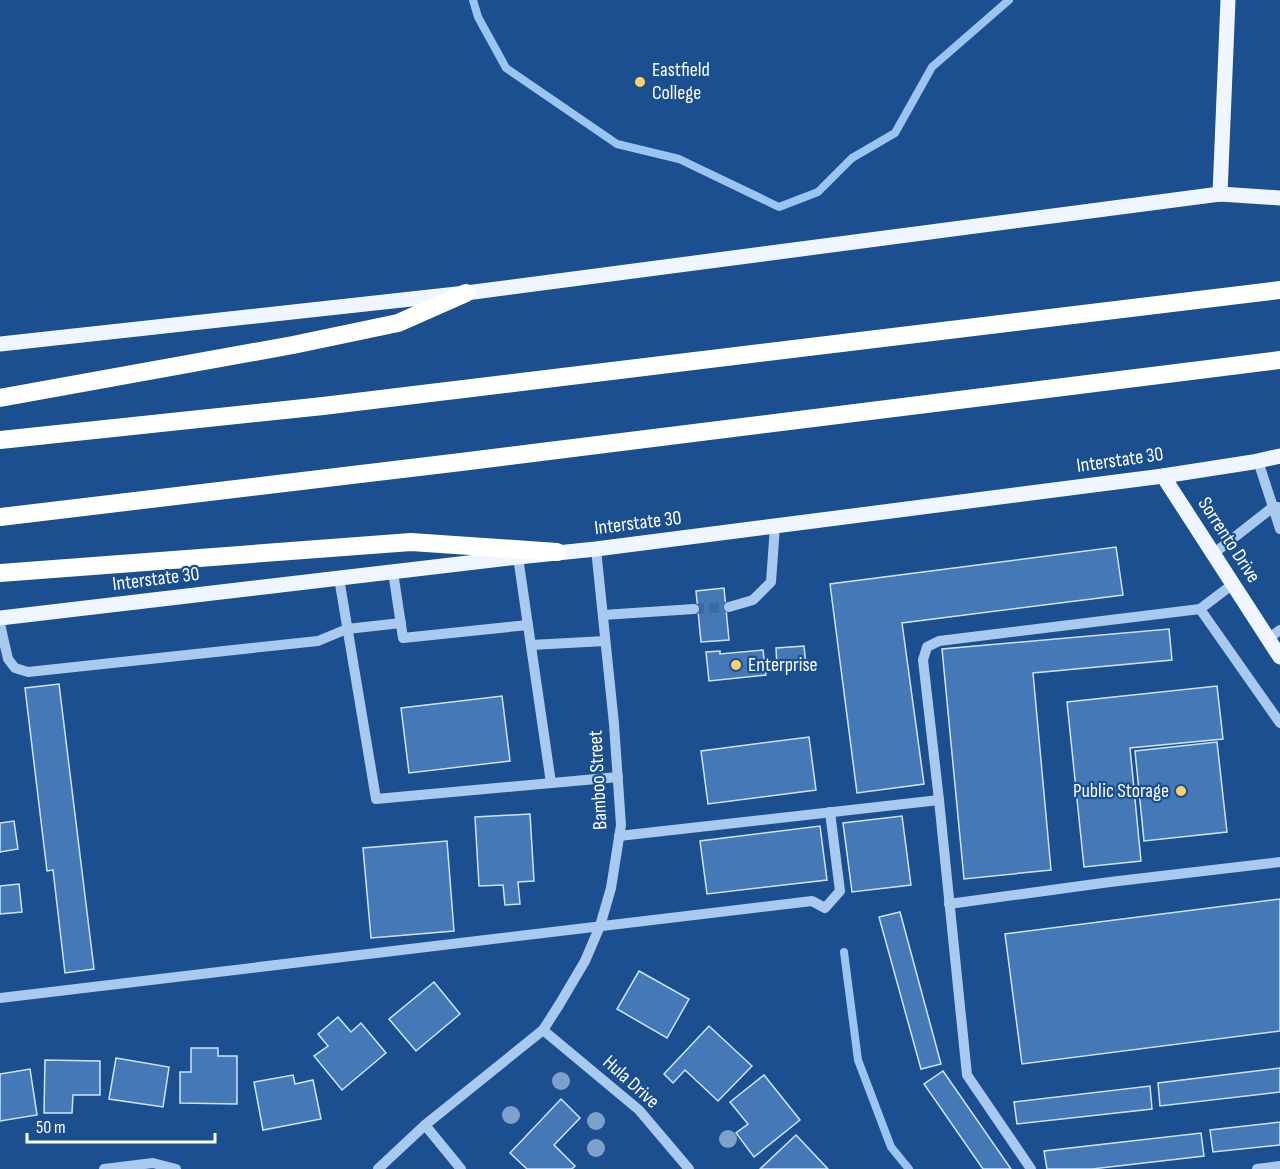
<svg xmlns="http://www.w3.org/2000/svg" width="1280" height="1169" viewBox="0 0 1280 1169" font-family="'Sofia Sans Condensed',sans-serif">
<rect width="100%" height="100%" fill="#1b4f8f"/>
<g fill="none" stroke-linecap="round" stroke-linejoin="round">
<g stroke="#9cc4f0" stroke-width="8">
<polyline points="473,0 478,17 506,68 617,144 679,159 779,207 818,192 852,158 895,133 932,67 1009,0"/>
<polyline points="844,952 858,1060 891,1147 909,1169"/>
</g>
</g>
<g fill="#4478b7" stroke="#cfe3fa" stroke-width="1.5">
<polygon points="1116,547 1123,595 902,623 924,784 857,793 830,584"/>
<polygon points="724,588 729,640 701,642 696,591"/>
<polygon points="1169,629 1172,660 1033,673 1051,870 964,879 942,649"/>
<polygon points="804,646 806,665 777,667 776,648"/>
<polygon points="763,650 766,675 709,681 706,652 720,651 720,654"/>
<polygon points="59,684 94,969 65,973 53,870 47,871 25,688"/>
<polygon points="1217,686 1223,739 1130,748 1141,861 1084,867 1067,702"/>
<polygon points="502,696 510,761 409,773 401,708"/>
<polygon points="809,737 816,790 708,804 701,751"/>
<polygon points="1217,742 1227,832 1144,841 1135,751"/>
<polygon points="530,814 534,881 518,882 520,904 505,905 503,885 479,886 475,817"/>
<polygon points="902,816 911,885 852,892 843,823"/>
<polygon points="14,821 18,849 0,852 0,823"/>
<polygon points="820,826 827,880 707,894 700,841"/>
<polygon points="447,841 454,931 371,938 363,848"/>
<polygon points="19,884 22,912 0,914 0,886"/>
<polygon points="1280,899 1280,1031 1022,1064 1005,934"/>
<polygon points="900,912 941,1064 921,1069 879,917"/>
<polygon points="639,971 689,999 667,1038 617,1009"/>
<polygon points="434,982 460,1014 416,1051 389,1019"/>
<polygon points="338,1017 351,1032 361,1023 386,1053 342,1090 314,1056 328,1046 318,1034"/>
<polygon points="709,1026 752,1066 718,1101 685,1070 673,1083 664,1074"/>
<polygon points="191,1048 218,1048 218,1056 237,1056 237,1104 180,1103 180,1072 191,1072"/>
<polygon points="116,1058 169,1067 163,1107 109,1099"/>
<polygon points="45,1060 100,1061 100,1095 73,1095 72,1113 44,1113"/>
<polygon points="1280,1068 1280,1092 1160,1106 1158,1083"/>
<polygon points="30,1069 37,1115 0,1121 0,1074"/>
<polygon points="943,1071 1011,1169 983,1169 924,1084"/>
<polygon points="293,1075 295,1084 313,1080 321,1119 263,1130 254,1082"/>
<polygon points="764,1075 800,1120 754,1157 736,1133 748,1124 730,1102"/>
<polygon points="1150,1086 1152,1109 1017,1124 1014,1102"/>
<polygon points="561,1099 580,1118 554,1145 575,1166 572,1169 527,1169 510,1153"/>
<polygon points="1280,1122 1280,1145 1213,1152 1210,1130"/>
<polygon points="1201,1133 1204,1156 1092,1169 1047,1169 1044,1151"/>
<polygon points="796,1135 828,1169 760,1169"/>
</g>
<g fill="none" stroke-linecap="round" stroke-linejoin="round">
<polyline stroke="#3d69a0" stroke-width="10" stroke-dasharray="10 5" stroke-linecap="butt" points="694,609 729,607"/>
<g stroke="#a9c9ee" stroke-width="10">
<polyline points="1258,461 1273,507 1278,507"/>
<polyline points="1213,554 1273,507 1280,529"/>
<polyline points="518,557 551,783"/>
<polyline points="393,572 403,638 528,625"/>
<polyline points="339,578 376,799 618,777"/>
<polyline points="729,607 753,600 771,582 775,526"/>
<polyline points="1200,609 1233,584"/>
<polyline points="603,615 694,609"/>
<polyline points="0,624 8,659 15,668 28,672 318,641 347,629 401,623"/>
<polyline points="1268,639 1280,630"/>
<polyline points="531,645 605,641"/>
<polyline points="619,836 939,800"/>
<polyline points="949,904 1110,882 1280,862"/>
<polyline points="0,998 812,901 825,908 840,891 830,812"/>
<polyline points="543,1030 639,1110 689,1169"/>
<polyline points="425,1125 461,1169"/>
<polyline points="104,1169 153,1163 176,1169"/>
<polyline points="378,1169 425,1125 543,1030 559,1005 585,961 600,926 611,888 621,825 614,724 596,549"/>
<polyline points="1031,1169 967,1075 939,800 923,660 927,647 939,641 1200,609 1280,723"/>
<polyline points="1257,1169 1280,1166"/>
</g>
<g stroke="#f0f6ff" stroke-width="15">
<polyline points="1220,194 1228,0"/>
<polyline points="0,344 466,293 1220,194 1280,198"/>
<polyline points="1163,476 1280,657"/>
<polyline points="0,618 518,557 596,549 1163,476 1253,462 1280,456"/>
</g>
<g stroke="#fff" stroke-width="18">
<polyline points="0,398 293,345 398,323 466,293"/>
<polyline points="0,440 323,406 1280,290"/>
<polyline points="0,517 461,462 1280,360"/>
<polyline points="0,573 411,542 557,552"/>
</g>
</g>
<g fill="#7ea0ca">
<circle cx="561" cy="1081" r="9"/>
<circle cx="511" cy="1115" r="9"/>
<circle cx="596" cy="1121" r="9"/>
<circle cx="728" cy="1139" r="9"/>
<circle cx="596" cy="1148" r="9"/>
</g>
<g fill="#ffd166" stroke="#1b4f8f" stroke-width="2">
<circle cx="640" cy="82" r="6"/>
<circle cx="736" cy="665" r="6"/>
<circle cx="1181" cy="791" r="6"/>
</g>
<g text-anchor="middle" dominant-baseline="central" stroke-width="4.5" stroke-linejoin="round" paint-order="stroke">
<g font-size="20" fill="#fff" stroke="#1b4f8f" text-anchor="start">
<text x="652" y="70">Eastfield<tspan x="652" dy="23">College</tspan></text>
<text x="748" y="665">Enterprise</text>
<text x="1169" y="791" text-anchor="end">Public Storage</text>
</g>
<g font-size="20" fill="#fff" stroke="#1b4f8f">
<text transform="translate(1120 460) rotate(-8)">Interstate 30</text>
<text transform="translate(638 523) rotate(-7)">Interstate 30</text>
<text transform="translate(1229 540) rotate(57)">Sorrento Drive</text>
<text transform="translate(156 579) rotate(-7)">Interstate 30</text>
<text transform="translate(598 780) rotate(-93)">Bamboo Street</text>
<text transform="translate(631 1082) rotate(42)">Hula Drive</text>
</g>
</g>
<path d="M27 1133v9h188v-9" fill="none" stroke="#ffffff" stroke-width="3"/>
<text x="36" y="1133" font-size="18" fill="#ffffff" stroke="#1b4f8f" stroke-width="4.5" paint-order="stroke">50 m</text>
</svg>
